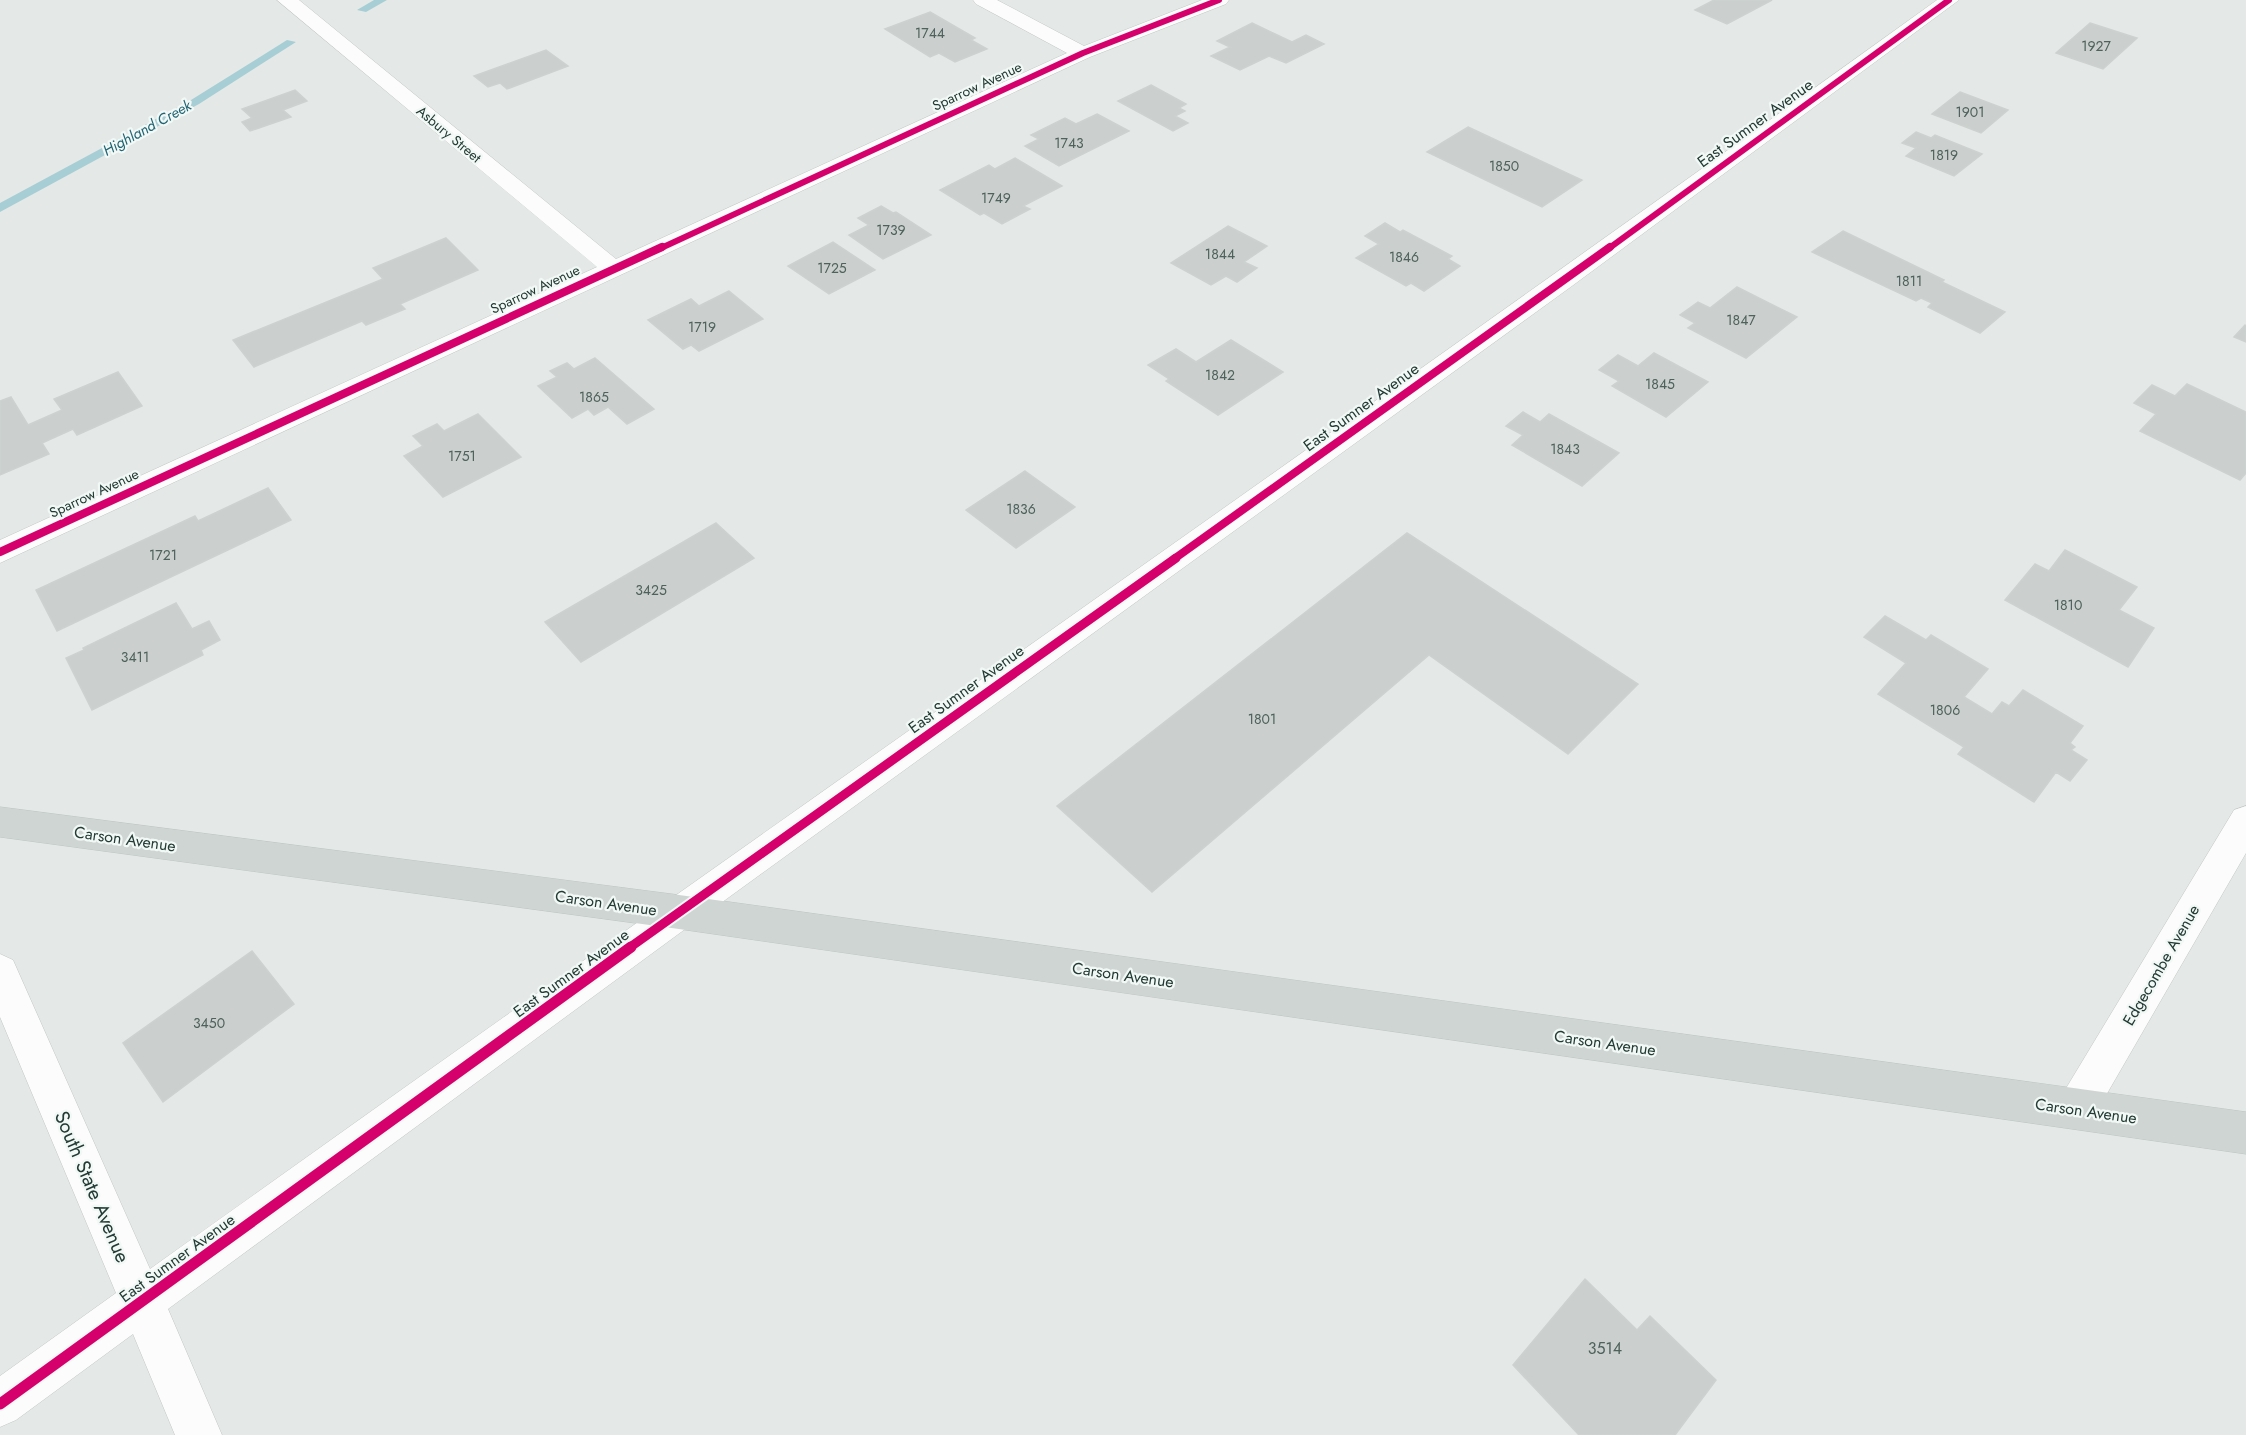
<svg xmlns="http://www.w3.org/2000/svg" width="2246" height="1435" viewBox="0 0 2246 1435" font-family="Jost,sans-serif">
<rect width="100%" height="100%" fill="#e4e9e7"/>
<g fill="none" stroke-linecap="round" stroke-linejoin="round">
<g fill="#a7ced5" fill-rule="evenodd">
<polygon points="374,0 387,0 366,12 357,10"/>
<polygon points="287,40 296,42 199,104 0,212 0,203 191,100"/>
</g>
</g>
<g fill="#cbd0ce" stroke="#cdd2d0" stroke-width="1.5">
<polygon points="1714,0 1772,0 1727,24 1695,10"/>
<polygon points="930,12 975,38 971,40 987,49 955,62 939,53 930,57 885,29"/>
<polygon points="1252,23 1292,42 1306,35 1324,44 1286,63 1269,56 1240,70 1211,56 1230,47 1217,41"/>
<polygon points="2090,23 2137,38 2103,69 2056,53"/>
<polygon points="546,50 568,66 507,89 500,83 488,87 474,76"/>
<polygon points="1151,85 1186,104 1179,108 1185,111 1175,116 1188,123 1173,131 1118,101"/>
<polygon points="295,90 307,101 283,110 291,117 250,131 242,122 252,118 242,109"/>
<polygon points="1960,92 2008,110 1981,133 1932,114"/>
<polygon points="1097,114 1129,131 1059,166 1025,146 1039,139 1031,135 1065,118 1076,124"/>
<polygon points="1468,127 1582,180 1542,207 1427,152"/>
<polygon points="1916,132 1931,138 1935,135 1982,154 1954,176 1906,156 1916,148 1902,143"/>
<polygon points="1015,158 1062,186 1023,206 1030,209 1002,224 984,213 980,215 940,190 989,165 995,169"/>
<polygon points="881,206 893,213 896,212 931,235 883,259 849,235 869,225 858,218"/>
<polygon points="1385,223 1400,232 1403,230 1452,256 1448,259 1460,266 1424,291 1411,283 1406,286 1356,258 1379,244 1365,236"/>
<polygon points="1228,226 1267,246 1244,262 1257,268 1237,282 1226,276 1211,285 1171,263"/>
<polygon points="1843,231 1944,280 1942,282 2005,312 1980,333 1928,307 1932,303 1921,298 1916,301 1812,252"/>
<polygon points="446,238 478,270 400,304 405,309 366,325 362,321 254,367 233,340 383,279 373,268"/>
<polygon points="833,242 875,270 829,294 788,266"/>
<polygon points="1737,287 1797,317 1746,358 1688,328 1695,323 1680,315 1698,302 1710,308"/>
<polygon points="729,291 763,319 699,351 691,345 683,349 648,320 691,299 699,306"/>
<polygon points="2245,325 2246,326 2246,342 2234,337"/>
<polygon points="1231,340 1283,372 1218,415 1166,381 1169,379 1148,365 1176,349 1196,362"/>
<polygon points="1654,353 1708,382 1666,417 1612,386 1619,381 1599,370 1618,355 1638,366"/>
<polygon points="595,358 654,409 627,424 608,407 594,415 588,409 572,418 538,386 557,377 550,371 567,363 574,369"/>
<polygon points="118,372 142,406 77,435 73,429 42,443 49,454 0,475 0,401 11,397 28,425 62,410 54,399"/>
<polygon points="2187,384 2246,412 2246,473 2240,480 2140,431 2156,414 2134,403 2152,385 2175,396"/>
<polygon points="1523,412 1540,422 1549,414 1619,453 1582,486 1512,445 1523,435 1506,426"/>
<polygon points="478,414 521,457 443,497 404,456 423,446 413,436 437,424 444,431"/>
<polygon points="1025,471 1075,507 1016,548 966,510"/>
<polygon points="268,488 291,520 57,631 36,590 195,516 198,521"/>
<polygon points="716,523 754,558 581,662 545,622"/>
<polygon points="1407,533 1638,684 1568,754 1429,655 1152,892 1057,806"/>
<polygon points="2065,550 2137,587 2119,610 2154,628 2128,667 2005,600 2035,564 2049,571"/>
<polygon points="176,603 192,629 209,621 220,640 201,650 203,655 92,710 66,658 84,650 83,648"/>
<polygon points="1885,616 1926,640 1931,635 1988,669 1964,697 1992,714 2002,702 2009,706 2023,690 2083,726 2070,743 2075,747 2071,750 2087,760 2070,781 2056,772 2034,802 1958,754 1964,747 1878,694 1906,663 1864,637"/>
<polygon points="252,951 294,1004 163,1102 123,1043"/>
<polygon points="1585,1279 1637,1330 1650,1316 1716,1380 1675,1435 1579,1435 1513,1365"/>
</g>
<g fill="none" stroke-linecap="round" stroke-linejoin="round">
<defs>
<g id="minor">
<polygon points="277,0 299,0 616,259 1067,53 976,4 973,0 997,0 1084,46 1202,0 1229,0 1226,4 1090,57 0,563 0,540 597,267"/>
<path d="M1937,0H1959L1572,286L692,924L168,1309L222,1435H175L133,1334L16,1420L0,1427V1376L116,1293L0,1017V954L13,960L150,1269C744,844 1344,427 1937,0Z"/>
<polygon points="2246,806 2246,853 2090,1123 2076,1129 2062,1123 2056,1109 2062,1095 2234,810"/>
</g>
<polygon id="major" points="0,807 679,895 2246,1112 2246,1154 679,929 0,837"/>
</defs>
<use href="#minor" stroke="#c1c6c4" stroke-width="1"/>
<use href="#major" stroke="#bdc5c2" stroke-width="1"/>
<use href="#minor" fill="#fbfcfb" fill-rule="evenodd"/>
<use href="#major" fill="#ced5d3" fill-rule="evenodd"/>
<defs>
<g id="cycleway-far3">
<polyline points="659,249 1083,53 1219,0"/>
<polyline points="1608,249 1949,0"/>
</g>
<g id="cycleway-far2">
<polyline points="0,552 662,247"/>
<polyline points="1174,559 1610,247"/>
</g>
<polyline id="cycleway-far1" points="629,948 1176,558"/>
<polyline id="cycleway" points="0,1404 631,947"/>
</defs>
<use href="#cycleway-far3" stroke="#f2f8f5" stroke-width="8"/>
<use href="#cycleway-far2" stroke="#f2f8f5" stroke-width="10"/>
<use href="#cycleway-far1" stroke="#f2f8f5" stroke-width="13"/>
<use href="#cycleway" stroke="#f2f8f5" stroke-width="15"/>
<use href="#cycleway-far3" stroke="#d6006c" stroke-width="6"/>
<use href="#cycleway-far2" stroke="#d6006c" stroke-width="8"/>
<use href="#cycleway-far1" stroke="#d6006c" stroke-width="9"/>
<use href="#cycleway" stroke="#d6006c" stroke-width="11"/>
</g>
<g text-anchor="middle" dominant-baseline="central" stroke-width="4.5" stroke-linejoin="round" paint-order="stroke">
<g font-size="14" fill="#4e615c">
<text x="930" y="33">1744</text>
<text x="2096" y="46">1927</text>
<text x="1970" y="112">1901</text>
<text x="1069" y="143">1743</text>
<text x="1944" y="155">1819</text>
<text x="1504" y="166">1850</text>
<text x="996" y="198">1749</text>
<text x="891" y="230">1739</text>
<text x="1220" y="254">1844</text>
<text x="1404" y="257">1846</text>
<text x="832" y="268">1725</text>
<text x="1909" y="281">1811</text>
<text x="1741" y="320">1847</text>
<text x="702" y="327">1719</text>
<text x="1220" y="375">1842</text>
<text x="1660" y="384">1845</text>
<text x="594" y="397">1865</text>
<text x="1565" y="449">1843</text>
<text x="462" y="456">1751</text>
<text x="1021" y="509">1836</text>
<text x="163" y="555">1721</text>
<text x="651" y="590">3425</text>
<text x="2068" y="605">1810</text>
<text x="135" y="657">3411</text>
<text x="1945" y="710">1806</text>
<text x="1262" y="719">1801</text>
<text x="209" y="1023">3450</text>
</g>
<g font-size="14" fill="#233b35" stroke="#f2f8f5">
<text transform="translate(977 86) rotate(-25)">Sparrow Avenue</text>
<text transform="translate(449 134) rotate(40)">Asbury Street</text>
<text transform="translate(535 289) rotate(-25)">Sparrow Avenue</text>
<text transform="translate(94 493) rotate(-25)">Sparrow Avenue</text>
</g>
<g font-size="15" font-style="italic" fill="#206474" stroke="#f2f8f5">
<text transform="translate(147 128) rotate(-29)">Highland Creek</text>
</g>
<g font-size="16" fill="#233b35" stroke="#f2f8f5">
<text transform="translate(1755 123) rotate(-36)">East Sumner Avenue</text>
<text transform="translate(1361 407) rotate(-36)">East Sumner Avenue</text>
<text transform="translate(966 689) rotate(-36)">East Sumner Avenue</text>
<text transform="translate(125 839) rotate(8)">Carson Avenue</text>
<text transform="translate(606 903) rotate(8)">Carson Avenue</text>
<text transform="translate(2161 965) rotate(-60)">Edgecombe Avenue</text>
<text transform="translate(571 973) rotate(-36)">East Sumner Avenue</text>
<text transform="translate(1123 975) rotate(8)">Carson Avenue</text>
<text transform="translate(1605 1043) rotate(8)">Carson Avenue</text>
<text transform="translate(2086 1111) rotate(8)">Carson Avenue</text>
<text transform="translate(177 1258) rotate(-36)">East Sumner Avenue</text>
</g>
<g font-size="16" fill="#4e615c">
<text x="1605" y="1348">3514</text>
</g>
<g font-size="20" fill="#233b35" stroke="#f2f8f5">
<text transform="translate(92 1187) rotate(67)">South State Avenue</text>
</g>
</g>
</svg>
